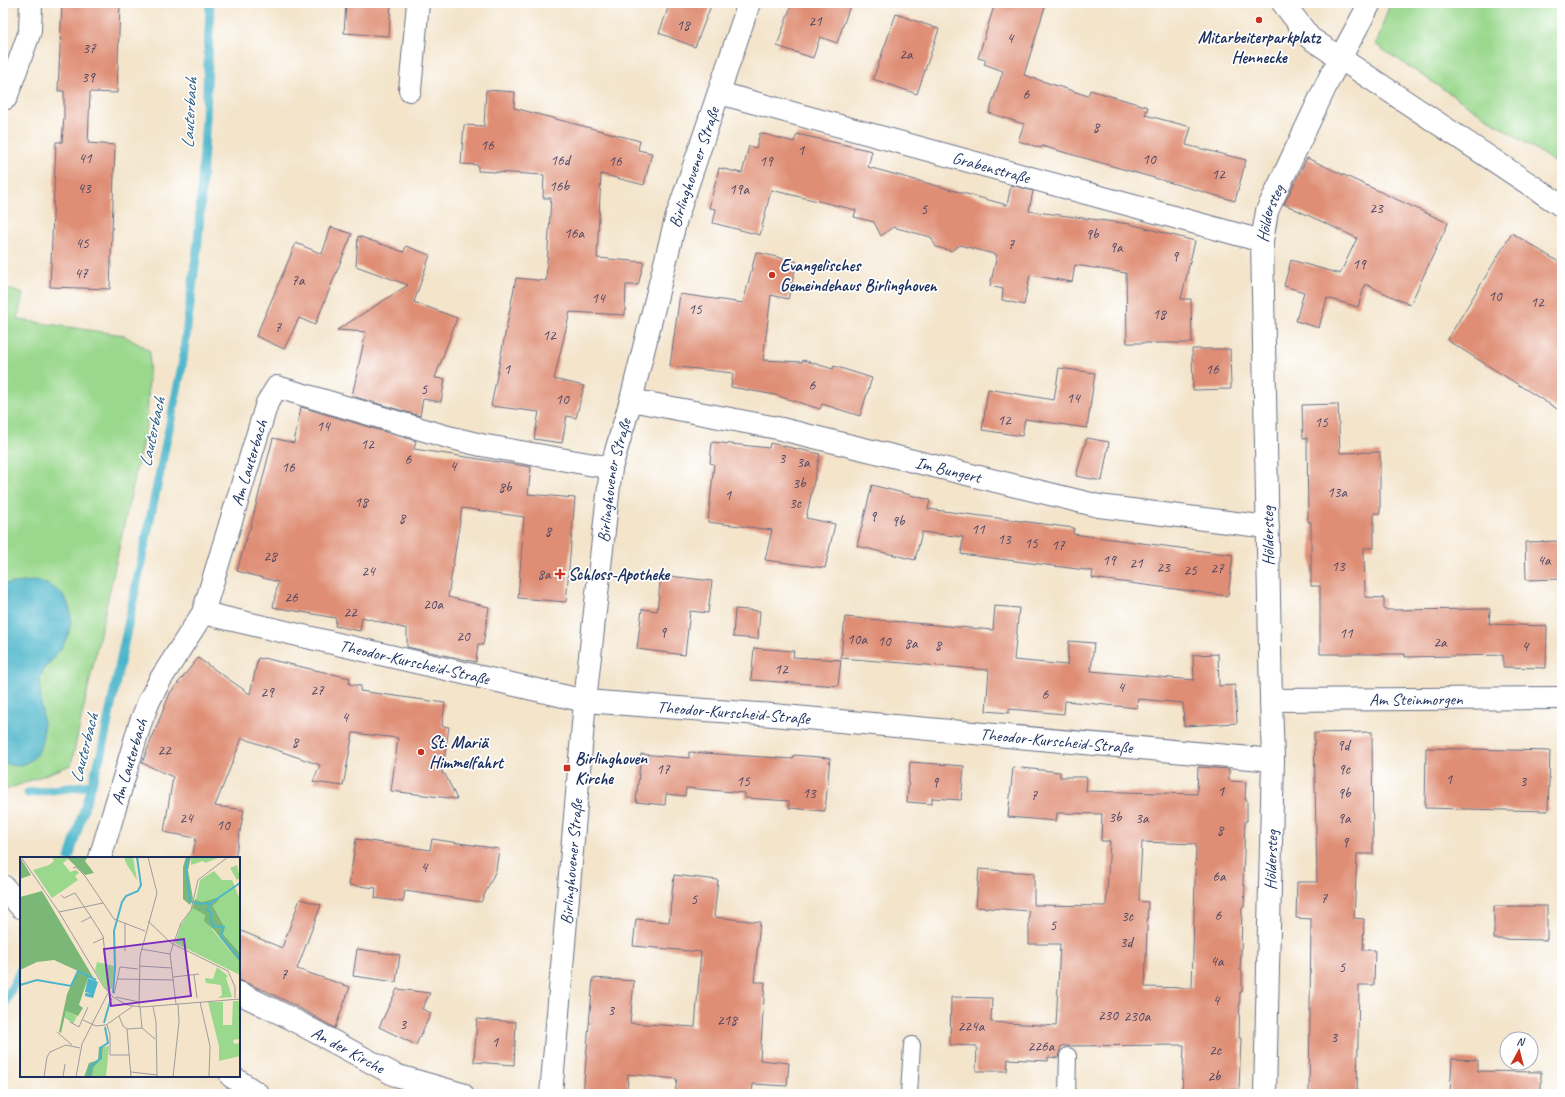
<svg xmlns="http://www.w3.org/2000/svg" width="1565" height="1097" viewBox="0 0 1565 1097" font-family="Caveat,sans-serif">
<rect width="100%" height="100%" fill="#fff"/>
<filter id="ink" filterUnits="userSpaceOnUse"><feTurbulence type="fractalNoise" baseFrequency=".025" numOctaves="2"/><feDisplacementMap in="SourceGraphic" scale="8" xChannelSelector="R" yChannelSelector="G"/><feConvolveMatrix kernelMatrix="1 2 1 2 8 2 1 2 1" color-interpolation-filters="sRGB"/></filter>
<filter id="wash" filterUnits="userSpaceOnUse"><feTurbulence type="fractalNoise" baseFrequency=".012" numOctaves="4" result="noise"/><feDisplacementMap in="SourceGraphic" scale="16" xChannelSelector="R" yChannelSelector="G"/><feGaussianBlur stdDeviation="0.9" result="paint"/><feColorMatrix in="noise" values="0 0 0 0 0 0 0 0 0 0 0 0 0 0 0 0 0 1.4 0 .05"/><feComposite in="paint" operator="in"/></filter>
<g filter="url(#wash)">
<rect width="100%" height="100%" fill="#f3e4ca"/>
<g fill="#9ad88d" stroke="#5a8476">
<polygon points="1390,3 1562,3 1562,167 1376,45"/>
<polygon points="3,287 23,294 17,321 21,320 123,335 150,351 147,422 71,765 3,791"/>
</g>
<path fill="#4cb5ca" stroke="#347294" d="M36,581C72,588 80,620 61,648C55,657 45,666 41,675C40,678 40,684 40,687C40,710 53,750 26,763C18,767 10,766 3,762V584Z"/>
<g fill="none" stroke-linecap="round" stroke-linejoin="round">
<g stroke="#4cb5ca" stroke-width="9">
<polyline points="28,793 92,785"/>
<polyline points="69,858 101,754 182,366 198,242 206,118 210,3"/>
<polyline points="3,1007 21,969"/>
</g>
</g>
<g id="blocks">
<g fill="#df8e75" fill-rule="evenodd">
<polygon points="62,3 120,3 117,93 90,92 89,118 88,143 115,145 110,289 50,287 56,142 62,142 64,117 64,91 58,91"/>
<polygon points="346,3 391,3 389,36 344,33"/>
<polygon points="670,3 712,3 695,47 659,33"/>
<polygon points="792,3 851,3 837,43 820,37 813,58 777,46"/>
<polygon points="995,3 1046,3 1024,75 1088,96 1090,90 1148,107 1145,115 1191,127 1186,145 1246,160 1235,201 1042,146 1041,148 1018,141 1024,124 989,113 1003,71 984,64 986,60 978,58"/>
<polygon points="896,14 939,29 917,94 873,79"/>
<polygon points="486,90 515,92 514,108 640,141 638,150 652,153 644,185 601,174 597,258 644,262 638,285 626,285 625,315 570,312 554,379 584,386 576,418 567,416 562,443 534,439 539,412 491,406 516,278 546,281 551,198 543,198 544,175 478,171 478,165 461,164 464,125 484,126"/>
<polygon points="760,133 794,142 797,134 872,151 868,167 1007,205 1011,185 1033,191 1029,211 1130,224 1195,241 1181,299 1191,299 1192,343 1127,343 1126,273 1075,265 1072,282 1030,275 1024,305 1002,300 1003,289 990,286 997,255 960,245 951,251 936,247 931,237 893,227 881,236 874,222 854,217 856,210 771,190 760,235 713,223 716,209 709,208 719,168 742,173 749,146 756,148"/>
<polygon points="1307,158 1448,223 1410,305 1365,284 1358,307 1327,298 1319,328 1296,321 1304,292 1284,286 1291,260 1340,274 1357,238 1284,204"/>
<polygon points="331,227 352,234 315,325 299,318 284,349 256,336 296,243 322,254"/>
<polygon points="1512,233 1562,264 1562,412 1447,340"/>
<polygon points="358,236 404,252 406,246 430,255 414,302 457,318 435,378 445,379 441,402 423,399 420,416 352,396 366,332 337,330 408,285 356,266"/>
<polygon points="756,252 797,262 788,299 771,295 763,360 802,362 803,360 833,369 834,366 872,378 860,416 822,404 820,409 775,395 731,387 733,373 670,366 680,294 743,303"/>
<polygon points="1192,349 1230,349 1231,389 1193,390"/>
<polygon points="1059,368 1095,373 1087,428 1025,419 1022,436 982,430 988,389 1054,400"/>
<polygon points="1338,404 1340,453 1380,452 1380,513 1374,513 1374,548 1364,548 1365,597 1384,598 1384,610 1490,609 1489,624 1547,626 1546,668 1503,667 1503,655 1405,657 1405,654 1320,654 1320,586 1311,586 1311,522 1308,522 1307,438 1303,438 1302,405"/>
<polygon points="301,407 416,441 414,449 531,467 528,494 575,498 566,602 518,598 524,517 462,508 448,597 489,607 483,645 478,644 476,662 407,647 407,629 362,617 360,631 335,626 336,618 273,607 278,582 237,571 249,529 250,529 273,438 294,443"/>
<polygon points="1087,438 1109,442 1102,481 1076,476"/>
<polygon points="712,442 769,448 770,443 820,454 806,518 835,524 825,568 765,560 772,530 708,522 714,464 710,463"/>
<polygon points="872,485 930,500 928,509 1074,528 1073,534 1233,555 1228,596 1092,578 1093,571 961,554 963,537 922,532 915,560 857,546"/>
<polygon points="1562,541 1562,579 1526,580 1525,542"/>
<polygon points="661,575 712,581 708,613 690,611 685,655 637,649 642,609 657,611"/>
<polygon points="995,606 1019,608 1014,660 1067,665 1069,641 1094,643 1091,671 1194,680 1193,655 1218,654 1219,686 1235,685 1237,723 1184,726 1183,703 1138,699 1137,708 1065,701 1064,714 1009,709 1009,713 986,711 989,670 841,658 845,617 993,630"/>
<polygon points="735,609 760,611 758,639 733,637"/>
<polygon points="754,648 794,651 793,657 841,660 838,686 751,680"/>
<polygon points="198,658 250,694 258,658 263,659 263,658 350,678 349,684 361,686 360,691 445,703 442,726 449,727 442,774 445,774 457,799 391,791 398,738 353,733 343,786 313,782 320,765 242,738 215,806 244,810 235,858 192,858 196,838 164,832 173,777 142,763 170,693"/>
<polygon points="1372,732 1373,854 1357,854 1354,918 1364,919 1363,950 1375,950 1374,985 1359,985 1357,1094 1309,1094 1311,919 1296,918 1297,882 1317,882 1314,733"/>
<polygon points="1426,748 1550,751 1548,811 1425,808"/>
<polygon points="689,752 793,759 794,755 830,758 825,811 789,808 789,801 745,798 745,793 686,788 685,796 666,794 665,805 636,802 641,754 689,758"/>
<polygon points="910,762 964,766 961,800 932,798 932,804 907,802"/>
<path d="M1013,767L1060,772V777H1087L1086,791L1197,794L1198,767L1229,769V781L1246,782L1245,800H1247V821H1245L1243,885H1245L1244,907H1242L1241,953L1240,970H1242V992H1240L1239,1038H1241L1239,1090L1221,1089V1094H1182L1184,1045L1061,1046L1058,1058L1048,1057V1061L1008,1059L1007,1071H976L977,1046L950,1045L951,997L992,998L991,1022L1056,1026L1060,944H1029V911L976,907L979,869L1034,873V905L1106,906L1110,841H1101L1102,814L1057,813L1056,821L1008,817ZM1142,842L1196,844L1192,988L1145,987L1148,902L1139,901Z"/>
<polygon points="356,839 430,850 432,839 499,849 496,870 481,902 405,891 403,902 375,898 376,888 349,885"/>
<polygon points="674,875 718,880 714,917 760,922 754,982 765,982 760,1060 789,1063 787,1086 753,1084 752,1094 675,1094 677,1079 628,1074 627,1094 583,1094 593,978 634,981 630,1023 695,1027 701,952 633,946 636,919 669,922"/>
<polygon points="300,899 321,905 297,969 350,987 335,1028 294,1005 266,991 239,980 239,930 282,948"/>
<polygon points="1494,906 1547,906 1547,940 1494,939"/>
<polygon points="357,949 400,955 396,982 353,976"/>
<polygon points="397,989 430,993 422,1009 431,1013 416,1045 379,1027"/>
<polygon points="477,1019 516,1022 514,1065 474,1062"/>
<polygon points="1452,1059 1478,1060 1478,1071 1541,1072 1541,1094 1450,1094"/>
</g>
</g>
</g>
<g filter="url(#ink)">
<use href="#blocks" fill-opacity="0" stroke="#676e84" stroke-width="1"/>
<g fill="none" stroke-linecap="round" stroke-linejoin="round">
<defs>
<g id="lane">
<polyline points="909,1094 912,1045"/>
<polyline points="1067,1094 1068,1056"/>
</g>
<g id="street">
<polyline points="1283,3 1310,38 1562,206"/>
<polyline points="410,90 418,3"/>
<path id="s1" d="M719,93L1262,241"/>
<polyline points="6,98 30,31 31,3"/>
<path id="s2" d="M631,400L777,428L1099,506L1268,527"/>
<path id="s3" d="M203,613L585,701L773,715L1273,760"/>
<path id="s4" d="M1271,700L1562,698"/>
<path id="s5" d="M100,858L140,724L149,701L160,680L203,613L267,403L277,387L448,437L481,445L611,468"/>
<path id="s6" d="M239,993L286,1016L395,1075L462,1094"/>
<path id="s7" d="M551,1094L585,701L611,468L631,400L676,219L749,3"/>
<path id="s8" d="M1265,1094L1273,760L1271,700L1262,241L1267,211L1330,77L1370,3"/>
</g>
<g id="secondary">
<polyline points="3,886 21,907"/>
<polyline points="231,1076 258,1094"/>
</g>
</defs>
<use href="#lane" stroke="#676e84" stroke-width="18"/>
<use href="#street" stroke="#676e84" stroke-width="24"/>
<use href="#secondary" stroke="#676e84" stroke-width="24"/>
<use href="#lane" stroke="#fff" stroke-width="16"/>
<use href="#street" stroke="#fff" stroke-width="22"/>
<use href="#secondary" stroke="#fff" stroke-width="22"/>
</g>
</g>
<g fill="#c8321e" stroke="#fff" stroke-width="1.5">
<circle cx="1259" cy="20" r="4"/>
<circle cx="772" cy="275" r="4"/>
<path d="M558 568h4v4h4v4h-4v4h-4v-4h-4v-4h4z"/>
<circle cx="421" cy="752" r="4"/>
<rect x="563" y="764" width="8" height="8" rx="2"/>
</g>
<g text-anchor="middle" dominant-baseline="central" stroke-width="3.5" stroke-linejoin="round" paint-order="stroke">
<g font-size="15" fill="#4c4764">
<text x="815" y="21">21</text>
<text x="683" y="25">18</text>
<text x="1010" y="38">4</text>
<text x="89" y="48">37</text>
<text x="906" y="54">2a</text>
<text x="88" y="77">39</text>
<text x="1026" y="94">6</text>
<text x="1096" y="127">8</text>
<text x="487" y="145">16</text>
<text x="801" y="150">1</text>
<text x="85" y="158">41</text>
<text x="1149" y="159">10</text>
<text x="560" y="160">16d</text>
<text x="615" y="161">16</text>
<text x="766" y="161">19</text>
<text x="1218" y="174">12</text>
<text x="559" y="186">16b</text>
<text x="84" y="188">43</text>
<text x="739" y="189">19a</text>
<text x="1376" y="208">23</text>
<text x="924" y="209">5</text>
<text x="574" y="233">16a</text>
<text x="1092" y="234">9b</text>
<text x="82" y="243">45</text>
<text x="1011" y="244">7</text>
<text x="1116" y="247">9a</text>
<text x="1175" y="256">9</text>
<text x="1359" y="264">19</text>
<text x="81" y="273">47</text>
<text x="298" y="280">7a</text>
<text x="1495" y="296">10</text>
<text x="598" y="298">14</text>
<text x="1537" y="302">12</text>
<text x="695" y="309">15</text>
<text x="1159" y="314">18</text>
<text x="278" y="327">7</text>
<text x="549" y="335">12</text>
<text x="507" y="369">1</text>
<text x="1212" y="369">16</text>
<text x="812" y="385">6</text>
<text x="424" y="389">5</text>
<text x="1073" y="398">14</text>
<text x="562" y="399">10</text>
<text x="1004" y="420">12</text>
<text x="1321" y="422">15</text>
<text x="323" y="426">14</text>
<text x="367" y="444">12</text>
<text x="782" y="458">3</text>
<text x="408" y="459">6</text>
<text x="803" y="462">3a</text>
<text x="453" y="466">4</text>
<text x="288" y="467">16</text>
<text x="799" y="483">3b</text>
<text x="505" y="487">8b</text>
<text x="1337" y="492">13a</text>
<text x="728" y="495">1</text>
<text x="361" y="502">18</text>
<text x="795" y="503">3c</text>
<text x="873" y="516">9</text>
<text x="402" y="518">8</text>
<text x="898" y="521">9b</text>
<text x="978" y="529">11</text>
<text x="548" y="531">8</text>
<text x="1004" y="539">13</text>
<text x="1031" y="543">15</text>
<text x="1058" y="545">17</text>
<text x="270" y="556">28</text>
<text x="1109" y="560">19</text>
<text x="1544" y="560">4a</text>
<text x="1136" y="563">21</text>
<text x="1338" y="566">13</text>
<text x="1163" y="567">23</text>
<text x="1217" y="568">27</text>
<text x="1190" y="570">25</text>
<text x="368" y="571">24</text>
<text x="544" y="574">8a</text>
<text x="291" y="597">26</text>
<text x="433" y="604">20a</text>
<text x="350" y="612">22</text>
<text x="663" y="632">9</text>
<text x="1346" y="633">11</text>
<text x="463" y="636">20</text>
<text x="857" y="639">10a</text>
<text x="884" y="641">10</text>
<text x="1440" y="642">2a</text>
<text x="911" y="643">8a</text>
<text x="938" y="645">8</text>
<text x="1525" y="646">4</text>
<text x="781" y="669">12</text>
<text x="1121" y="687">4</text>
<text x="317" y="690">27</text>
<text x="267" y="692">29</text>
<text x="1045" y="694">6</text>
<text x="345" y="717">4</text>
<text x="295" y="742">8</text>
<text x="1343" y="745">9d</text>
<text x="164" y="750">22</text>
<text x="663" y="769">17</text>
<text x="1344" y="769">9c</text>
<text x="1449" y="779">1</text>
<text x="743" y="781">15</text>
<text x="1523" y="781">3</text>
<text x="935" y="782">9</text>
<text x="1221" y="791">1</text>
<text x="809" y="793">13</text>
<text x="1344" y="793">9b</text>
<text x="1034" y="795">7</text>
<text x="1115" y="817">3b</text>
<text x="186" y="818">24</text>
<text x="1142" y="818">3a</text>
<text x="1344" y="818">9a</text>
<text x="223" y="825">10</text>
<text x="1220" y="830">8</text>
<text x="1345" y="842">9</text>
<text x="424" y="867">4</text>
<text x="1219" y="876">6a</text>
<text x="1324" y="898">7</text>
<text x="694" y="899">5</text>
<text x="1218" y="915">6</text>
<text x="1127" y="916">3c</text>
<text x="1053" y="925">5</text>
<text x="1126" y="942">3d</text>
<text x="1217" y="961">4a</text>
<text x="1342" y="967">5</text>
<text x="284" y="974">7</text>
<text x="1216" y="1000">4</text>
<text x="611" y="1010">3</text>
<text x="1108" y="1015">230</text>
<text x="1137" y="1016">230a</text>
<text x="727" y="1020">218</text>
<text x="403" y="1024">3</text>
<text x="971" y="1026">224a</text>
<text x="1334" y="1037">3</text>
<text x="495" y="1042">1</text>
<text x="1041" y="1046">226a</text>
<text x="1215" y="1050">2c</text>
<text x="1214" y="1076">2b</text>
</g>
<g font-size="17" font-weight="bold" fill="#1b2f5e" stroke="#fff" text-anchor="start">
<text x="1259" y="37" text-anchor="middle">Mitarbeiterparkplatz<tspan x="1259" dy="20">Hennecke</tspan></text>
<text x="780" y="265">Evangelisches<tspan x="780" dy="20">Gemeindehaus Birlinghoven</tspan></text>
<text x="568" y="574">Schloss-Apotheke</text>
<text x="429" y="742">St. Mariä<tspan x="429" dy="20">Himmelfahrt</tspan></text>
<text x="575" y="758">Birlinghoven<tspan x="575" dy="20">Kirche</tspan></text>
</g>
<g font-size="17" fill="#1b2f5e" stroke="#fff">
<text stroke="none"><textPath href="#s7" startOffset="941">Birlinghovener Straße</textPath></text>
<text stroke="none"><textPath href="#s1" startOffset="282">Grabenstraße</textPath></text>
<text stroke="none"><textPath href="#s8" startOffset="882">Höldersteg</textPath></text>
<text stroke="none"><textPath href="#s5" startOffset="425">Am Lauterbach</textPath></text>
<text stroke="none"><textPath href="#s2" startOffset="325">Im Bungert</textPath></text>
<text stroke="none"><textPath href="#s7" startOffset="617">Birlinghovener Straße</textPath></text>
<text transform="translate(1268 536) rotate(-91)">Höldersteg</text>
<text stroke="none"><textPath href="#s3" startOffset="217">Theodor-Kurscheid-Straße</textPath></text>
<text stroke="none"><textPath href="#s4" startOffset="145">Am Steinmorgen</textPath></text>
<text stroke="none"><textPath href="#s3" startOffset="541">Theodor-Kurscheid-Straße</textPath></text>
<text stroke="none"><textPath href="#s3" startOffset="865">Theodor-Kurscheid-Straße</textPath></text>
<text stroke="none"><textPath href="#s5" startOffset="101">Am Lauterbach</textPath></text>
<text stroke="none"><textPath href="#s8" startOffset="234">Höldersteg</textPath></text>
<text stroke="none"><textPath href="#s7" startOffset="233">Birlinghovener Straße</textPath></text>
<text stroke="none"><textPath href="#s6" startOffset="123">An der Kirche</textPath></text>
</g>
<g font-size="18" font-style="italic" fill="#2c5e84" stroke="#fff">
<text transform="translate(189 113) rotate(-87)">Lauterbach</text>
<text transform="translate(152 432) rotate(-78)">Lauterbach</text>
<text transform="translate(84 748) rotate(-76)">Lauterbach</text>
</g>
</g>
<g transform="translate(20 857)">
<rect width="220" height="220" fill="#f3e4ca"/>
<path d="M32,0H45L48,2L43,6L50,15L56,13L59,16L55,19L58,23L32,41L13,13L29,8L34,4ZM104,0H113L117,23L107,8ZM171,0H200L185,6L183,4L171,8ZM217,8L220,21L217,23L210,11ZM194,14L202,23H212L220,43V96L203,77L204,69L193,49L199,43L182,45L176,42L180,23ZM172,51L185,58L191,71L220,106V118L155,86L161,68ZM77,105L94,109L92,131L87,134L75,113ZM197,110L208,119L206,121L212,140L198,141L202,138L201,128L186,126L185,121L193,122ZM213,144H220V178L219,182L213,183L214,187L220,186V199L199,204V189L188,145H203V168H212ZM46,154L57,159L53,167L44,160ZM89,189L86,220H72L74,210L82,201L83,190Z" fill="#9ad88d"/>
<path d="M46,0H68L65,4L74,16L65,18ZM166,0H171L168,13L173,42L170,48L163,42V10ZM1,2L11,18L0,22V3ZM22,34L73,120L68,121L59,148L63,151L58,159L46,154L41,176L39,175L47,137L58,114L34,103L17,105L0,113V40ZM197,41L199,43L193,49L204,69L203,77L220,96V106L194,73L184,64L185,58L172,51L175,42L182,45ZM79,190H83L82,201L74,210L72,220H64L69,206L78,203Z" fill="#7bb878"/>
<path d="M68,121L78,125L73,141L65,139V136L72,137L65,135Z" fill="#4cb5ca"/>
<path fill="none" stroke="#4cb5ca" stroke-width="2" d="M168,0L166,13L170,44L179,47L191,46L187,53L192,56L190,61L193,69L204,70L201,80L220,102M191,46L220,26M0,128L17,123L51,129L58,114L76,123M93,136L95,110L94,74L102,45L106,39L118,34L121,28L117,0M84,166L91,141M69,220L70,210L81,201L80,191L88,186L85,170"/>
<path fill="none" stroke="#9d9c9f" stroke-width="1" d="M1,0L39,55L84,130L93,140L107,148L122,150L220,142M53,11L56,10L65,19L94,62L125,74M41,38L44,41L55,36L71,60M39,55L83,46M128,64L151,86L208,114L215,130V141M61,65L71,60L83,79L85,97M105,66V94M73,86L84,81M121,92L150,97M119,109L152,111M174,118L177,141M153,120L179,117M98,122L154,123M94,137L100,110L118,112M96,140L119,145M180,145L190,189L189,220M156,147L150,97L153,88L161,66L171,53L178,23L208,0M133,149L136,165L137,220M119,150L120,99L137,36L128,0M120,150L122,171L135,182M99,159L103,169L107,172L122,171M63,163L76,169L86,168L113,149M50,165L59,170L68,150M87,168L90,178V198H109M107,172L111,220M37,175L52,188M111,215L137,218M24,220L27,200L30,195L46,188L60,191M43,220L45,207M56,220L62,187L88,136M153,220L159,165L158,147"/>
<path fill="#7b2cbf" fill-opacity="0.15" stroke="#7b2cbf" stroke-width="2" d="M164,82L171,139L91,149L84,92Z"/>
<rect width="220" height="220" fill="none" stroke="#1b2f5e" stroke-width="2"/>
</g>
<rect width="1565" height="1097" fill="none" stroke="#fff" stroke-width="16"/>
<g transform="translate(1519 1051) rotate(7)"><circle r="19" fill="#ffffff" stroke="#a4acbf"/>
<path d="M0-3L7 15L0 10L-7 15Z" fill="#c8321e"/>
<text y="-6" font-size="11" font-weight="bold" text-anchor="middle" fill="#1b2f5e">N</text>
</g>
</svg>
